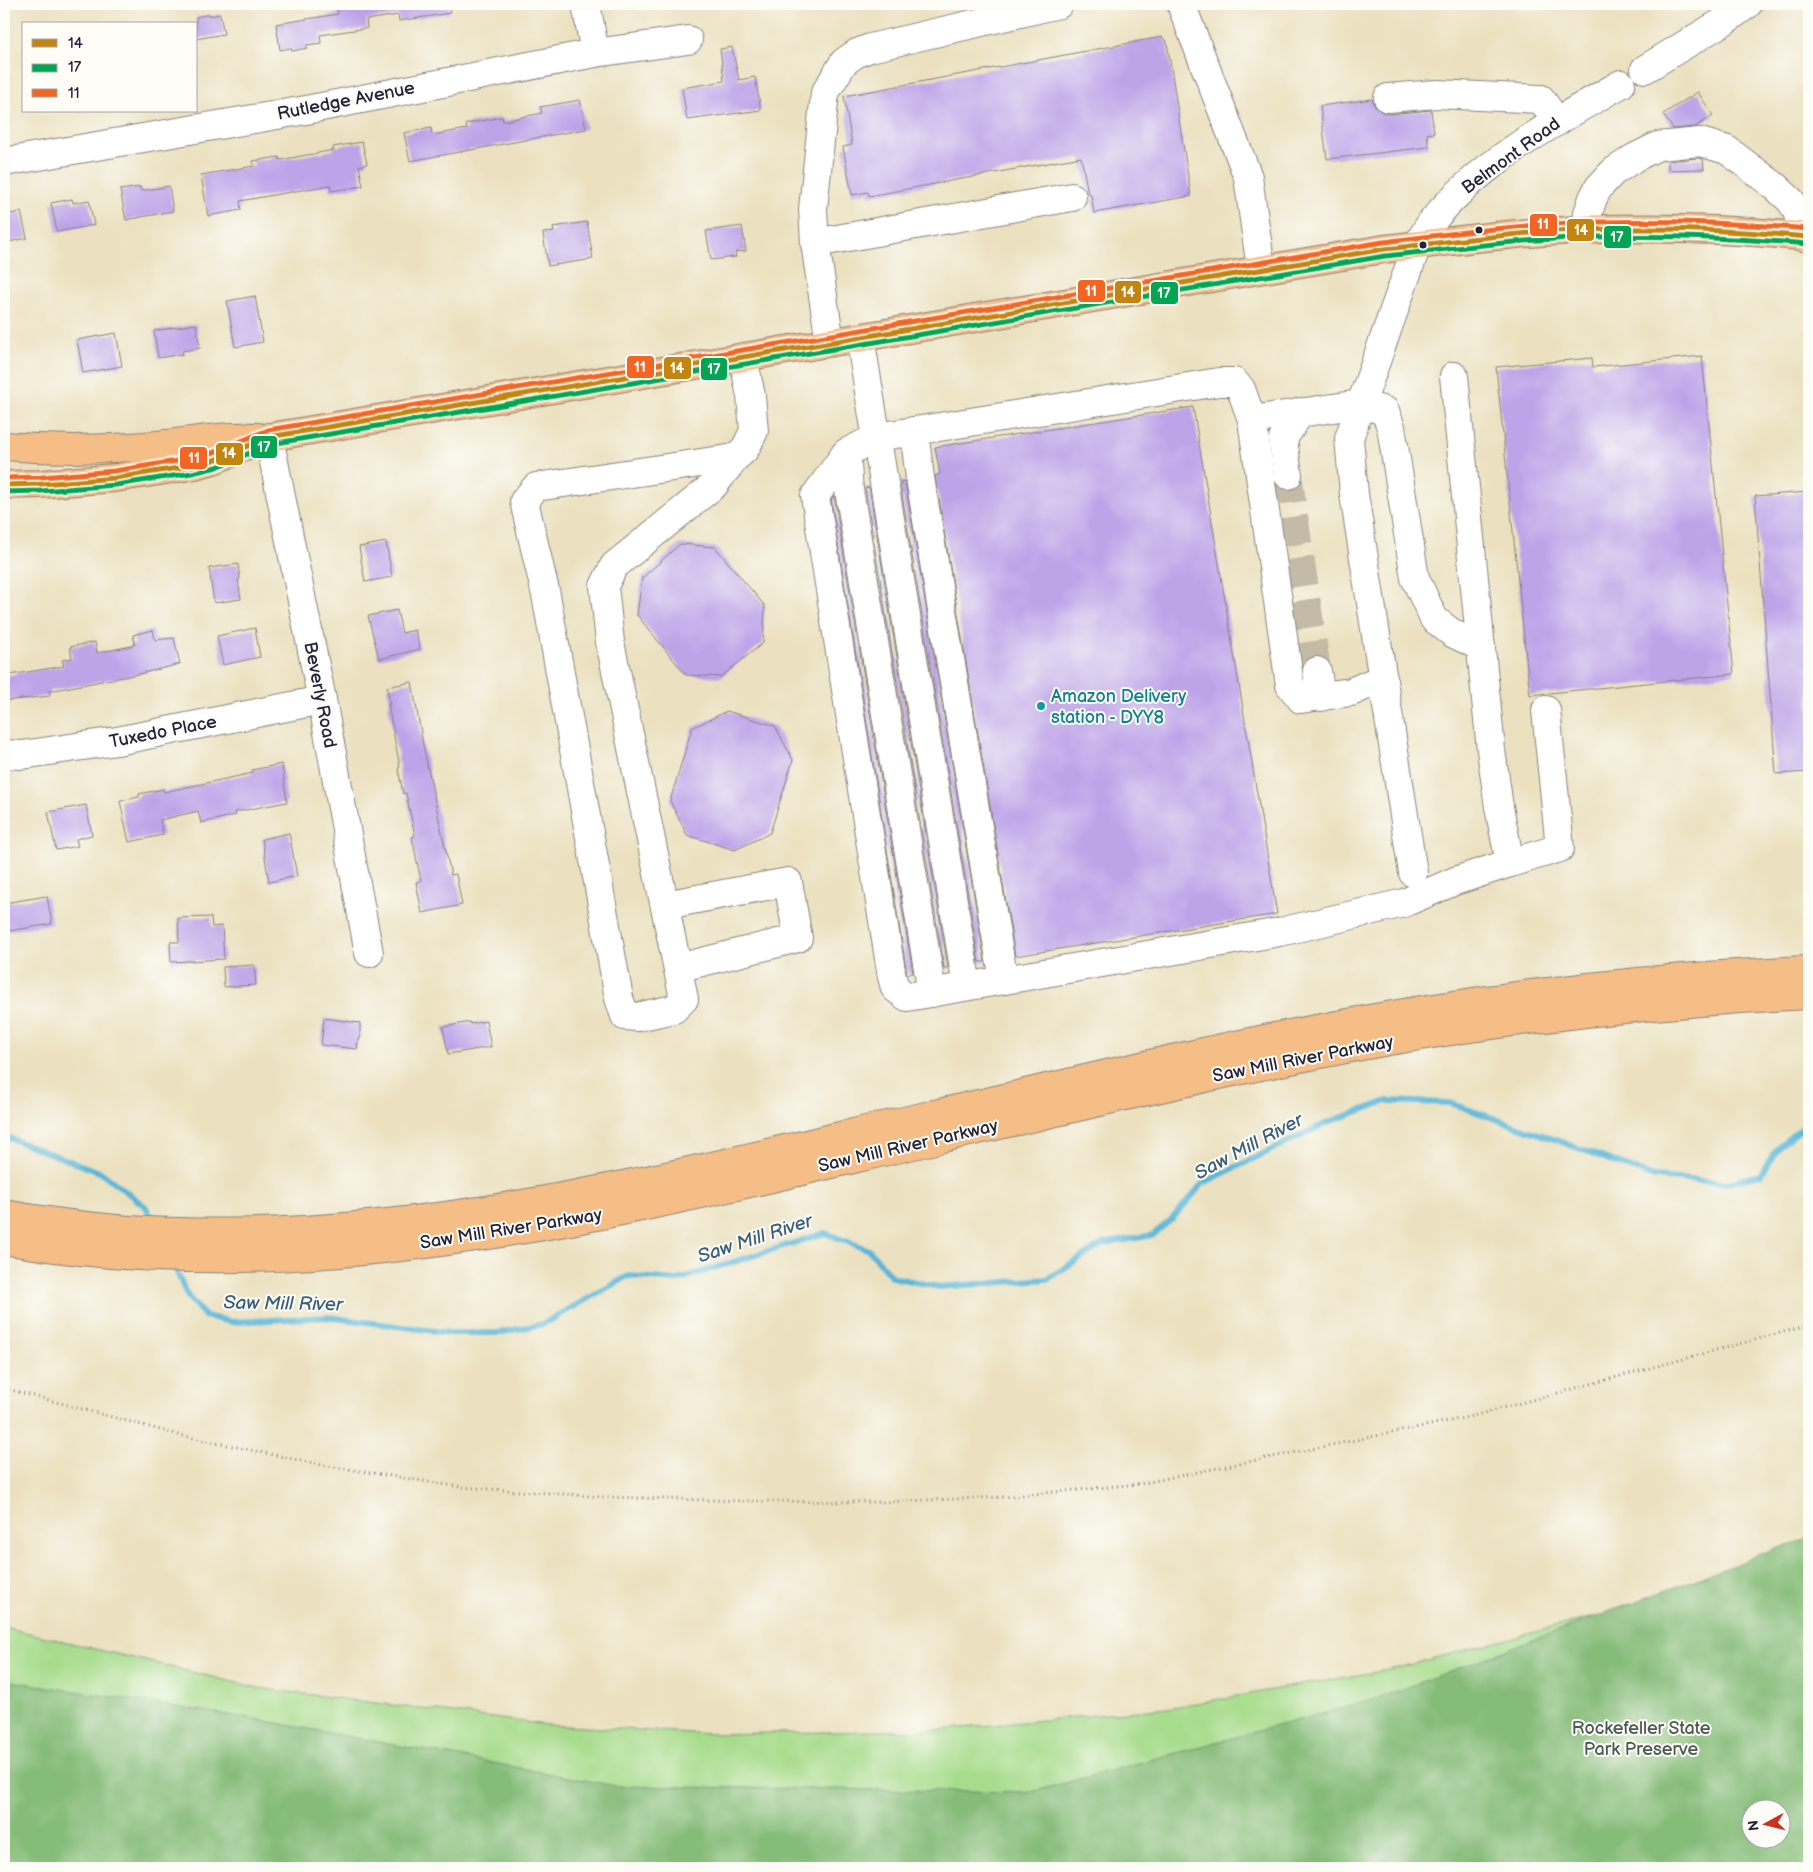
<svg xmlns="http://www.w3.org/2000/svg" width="1813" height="1872" viewBox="0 0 1813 1872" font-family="'Balsamiq Sans',sans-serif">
<rect width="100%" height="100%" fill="#fdfcf7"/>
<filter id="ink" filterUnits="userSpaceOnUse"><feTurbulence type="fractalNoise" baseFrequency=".02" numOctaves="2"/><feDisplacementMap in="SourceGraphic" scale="10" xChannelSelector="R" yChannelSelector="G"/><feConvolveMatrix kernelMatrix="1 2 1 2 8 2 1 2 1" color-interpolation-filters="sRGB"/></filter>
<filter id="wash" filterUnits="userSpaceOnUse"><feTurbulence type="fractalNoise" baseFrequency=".0096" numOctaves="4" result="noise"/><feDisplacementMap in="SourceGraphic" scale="20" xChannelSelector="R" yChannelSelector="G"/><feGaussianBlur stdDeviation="1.12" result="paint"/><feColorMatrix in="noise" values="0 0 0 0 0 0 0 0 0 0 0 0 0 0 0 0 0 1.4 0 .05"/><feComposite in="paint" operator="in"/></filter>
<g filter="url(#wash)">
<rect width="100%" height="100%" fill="#ebe1c0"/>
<path fill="#a7dc8c" stroke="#647f64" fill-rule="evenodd" d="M1809,1561V1868H4V1627L258,1688L547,1725L712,1734L941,1730L1168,1708L1393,1669ZM1750,1810H1780V1840H1750Z"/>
<path fill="#85bc78" stroke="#546f5a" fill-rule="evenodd" d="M1809,1539V1868H4V1680L261,1720L616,1786L1031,1792L1373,1700L1787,1545ZM1750,1810H1780V1840H1750Z"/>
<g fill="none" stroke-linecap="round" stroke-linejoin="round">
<g stroke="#5ab7d8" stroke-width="6">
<polyline points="4,1136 102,1173 146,1207 154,1223"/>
<polyline points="173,1264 188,1297 205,1316 232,1322 328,1317 450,1333 498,1333 543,1324 628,1276 677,1280 825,1233 869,1250 892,1277 939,1287 1047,1279 1103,1244 1153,1235 1172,1219 1203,1183 1329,1122 1387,1101 1450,1103 1562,1142 1654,1177 1727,1183 1760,1175 1780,1145 1809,1123"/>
</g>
</g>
<g id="blocks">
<g fill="#bda4e9">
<polygon points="336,4 449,4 450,13 399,21 398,15 366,20 367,28 320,35 321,43 307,45 307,48 292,51 291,48 280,50 276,24 338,14"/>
<polygon points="210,14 210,16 220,14 224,34 196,39 196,17"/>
<polygon points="1162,37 1167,42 1191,196 1094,213 1091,195 1088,193 1081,157 869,196 868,192 852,195 843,147 852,145 844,96"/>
<polygon points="732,47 739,80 755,77 761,110 687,120 682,88 724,81 720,49"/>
<polygon points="1698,92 1713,116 1695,127 1673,129 1663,114"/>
<polygon points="1372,99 1375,107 1382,112 1389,114 1431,110 1434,133 1427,134 1429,147 1327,159 1320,106"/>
<polygon points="580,100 586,129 410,161 404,133 431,128 432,135 467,129 466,124 502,117 503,121 542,113 540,107"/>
<polygon points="362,142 367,164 359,166 363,186 331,191 330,185 240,201 241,210 208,216 201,175 254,166 253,161 279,157 280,160 334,150 333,147"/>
<polygon points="1698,158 1703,159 1704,169 1668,170 1668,161"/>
<polygon points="169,186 173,211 126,220 120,190 140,187 141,191"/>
<polygon points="72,199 73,203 89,200 94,225 57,232 51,203"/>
<polygon points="21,212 27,238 4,243 4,215"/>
<polygon points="587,222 593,259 548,266 543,233 554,232 553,227"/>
<polygon points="742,226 746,251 735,252 736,257 711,260 706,231"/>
<polygon points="255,296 263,342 235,347 227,301"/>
<polygon points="196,324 200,348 182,351 183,354 158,358 154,331"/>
<polygon points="116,333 122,366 83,373 77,340"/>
<polygon points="1702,356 1734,674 1530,695 1496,367 1592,358 1593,367"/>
<polygon points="1193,407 1277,914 1015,956 935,476 940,474 935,447"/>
<polygon points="905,481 985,962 979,962 900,482"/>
<polygon points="869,487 948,968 944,968 865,488"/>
<polygon points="1809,492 1809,772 1776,774 1755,496"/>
<polygon points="834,496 913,973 907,974 831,500"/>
<polygon points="386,542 392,577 365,582 359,547"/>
<polygon points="680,544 715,547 765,606 763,643 721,677 686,675 637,615 642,578"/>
<polygon points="238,564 240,579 238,580 241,599 214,603 209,568"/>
<polygon points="397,610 402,633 415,630 420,649 379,659 368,616"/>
<polygon points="255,628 260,657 223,665 217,636"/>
<polygon points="153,630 155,640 174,638 180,664 139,674 49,691 50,696 4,701 4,676 64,666 62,660 72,658 70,647 95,642 97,653 132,646 135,644 133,635"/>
<polygon points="412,682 423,745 451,875 456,874 462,905 422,913 416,882 421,881 412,837 415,836 406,793 403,794 398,768 400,767 388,705 390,705 387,687"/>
<polygon points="727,711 775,726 793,760 770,833 735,850 687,835 670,801 692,728"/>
<polygon points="282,764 287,802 235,812 236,815 201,823 198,811 160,820 163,835 129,842 120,801 139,797 139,794 163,789 164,792 253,773 252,770"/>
<polygon points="86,805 92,835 76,839 78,846 56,850 48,812"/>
<polygon points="289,833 297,876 269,882 262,839"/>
<polygon points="47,896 52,924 8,931 4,903"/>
<polygon points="211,917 212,927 222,926 224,959 171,962 170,942 179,942 178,918"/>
<polygon points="254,965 256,985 224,987 223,967"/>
<polygon points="324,1018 360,1023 360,1039 358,1039 357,1049 321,1045"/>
<polygon points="486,1021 491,1047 448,1054 443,1027 470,1022 470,1024"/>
</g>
</g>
</g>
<g filter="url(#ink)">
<use href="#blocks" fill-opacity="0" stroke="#86827e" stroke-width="1"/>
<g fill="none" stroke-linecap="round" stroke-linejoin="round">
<polyline stroke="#c3bba5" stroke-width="28" stroke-dasharray="28 14" stroke-linecap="butt" points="1288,475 1317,671"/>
<defs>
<g id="minor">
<polyline points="586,4 595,53"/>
<polyline points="1181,4 1248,177 1261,269"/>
<polyline points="1645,69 1724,21 1748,4"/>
<polyline points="1388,98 1436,94 1541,99 1557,122"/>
<polyline points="4,162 306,110 595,53 688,40"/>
<polyline points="1586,230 1588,213 1593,198 1599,187 1613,172 1634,158 1658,146 1700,142 1727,150 1776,187 1791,201 1797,211 1804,237"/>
<polyline points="815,243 1072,197"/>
<polyline points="860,337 967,986"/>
<polyline points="830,342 815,243 813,209 825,93 844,62 857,53 870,48 1059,4"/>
<polyline points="1252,420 1360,404 1385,411 1391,427 1415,578 1434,619 1452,633 1481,647"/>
<polyline points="914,431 920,478 1000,959 1005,980"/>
<polyline points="269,437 322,700 369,953"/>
<polyline points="846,453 849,490 932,993"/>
<polyline points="735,458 536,487 524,501 546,595 619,998 625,1016 637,1017 674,1009 684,999 610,642 604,586 614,566 714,485 735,458 745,449 754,431 751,396 743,357"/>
<polyline points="1288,475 1283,439 1301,412"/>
<polyline points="1317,671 1321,697"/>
<polyline points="1383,678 1351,692 1301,699 1290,685 1252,420 1241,389 1234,382 1219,382 877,437 846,453 815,496 892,977 895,988 907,997 1280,932 1404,903 1455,881 1510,863 1499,807 1491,750 1454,376"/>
<polyline points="4,754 22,755 117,741 322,700"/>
<polyline points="1510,863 1560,848 1546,710"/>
<path d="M1413,873L1354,494L1349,438L1417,245C1422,238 1426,230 1431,223C1476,165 1558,120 1621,84"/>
<polyline points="665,905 788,882 798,938 678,968"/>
</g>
<g id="major">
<path d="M4,446C51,450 99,450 146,446C184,443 220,435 258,437"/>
<path d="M4,485L41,484L115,478L191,466L214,460L269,437L300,432L1384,249C1429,244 1472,238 1517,234C1613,226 1713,227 1809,237"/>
</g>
<g id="highway">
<path d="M4,1214C61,1224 119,1231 178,1232C433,1240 684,1172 930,1115C1059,1086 1187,1053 1316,1029C1479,997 1644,977 1809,970"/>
<path d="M4,1240C318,1297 635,1209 939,1139C1089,1105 1238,1068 1389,1041C1528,1017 1668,1002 1809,995"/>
</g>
</defs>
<use href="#minor" stroke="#86827e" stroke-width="30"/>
<use href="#major" stroke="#86827e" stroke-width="30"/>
<use href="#highway" stroke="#86827e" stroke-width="30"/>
<polyline stroke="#86827e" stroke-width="3" stroke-dasharray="1 4" stroke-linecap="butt" points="4,1388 179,1435 322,1465 461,1487 605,1497 744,1501 881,1502 1002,1497 1139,1484 1469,1417 1809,1325"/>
<use href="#minor" stroke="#fff" stroke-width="28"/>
<use href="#major" stroke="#f6be87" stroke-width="28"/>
<use href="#highway" stroke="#f6be87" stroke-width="28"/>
<defs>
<path id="bus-1" d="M4,485L41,484L115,478L191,466L214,460L269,437L1384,249C1441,243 1497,235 1554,231C1639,227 1724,229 1809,237"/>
<path id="bus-2" d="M4,492L42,491L116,485L192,473L217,467L271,444L1385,256C1442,250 1498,242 1555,239C1639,234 1724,237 1808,244"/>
<path id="bus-3" d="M4,478L41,477L114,471L189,459L212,453L268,430L1383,242C1440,235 1497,227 1554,224C1639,219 1724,222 1809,229"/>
</defs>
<use href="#bus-1" stroke="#fdfcf7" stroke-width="9"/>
<use href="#bus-2" stroke="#fdfcf7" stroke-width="9"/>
<use href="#bus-3" stroke="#fdfcf7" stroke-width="9"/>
<use href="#bus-1" stroke="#c2850f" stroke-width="5"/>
<use href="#bus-2" stroke="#00a651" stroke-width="5"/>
<use href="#bus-3" stroke="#f26522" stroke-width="5"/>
</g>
</g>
<g fill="#22223b" stroke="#fdfcf7" stroke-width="2">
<circle cx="1479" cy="230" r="4.5"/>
<circle cx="1423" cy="245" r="4.5"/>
</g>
<circle fill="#0f9aa8" stroke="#fdfcf7" stroke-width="2" cx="1041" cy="706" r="5"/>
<g text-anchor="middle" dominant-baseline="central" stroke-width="4" stroke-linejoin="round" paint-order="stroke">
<g font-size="18" fill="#22223b" stroke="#fdfcf7">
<text transform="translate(346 101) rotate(-11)">Rutledge Avenue</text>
<text transform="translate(1511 156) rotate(-36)">Belmont Road</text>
<text transform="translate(320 695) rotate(79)">Beverly Road</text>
<text transform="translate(163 732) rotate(-11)">Tuxedo Place</text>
<text transform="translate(1303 1059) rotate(-11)">Saw Mill River Parkway</text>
<text transform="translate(908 1146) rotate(-13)">Saw Mill River Parkway</text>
<text transform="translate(511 1229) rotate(-9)">Saw Mill River Parkway</text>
</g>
<g font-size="18" fill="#0d838f" stroke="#fdfcf7" text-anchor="start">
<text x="1051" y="696">Amazon Delivery<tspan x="1051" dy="21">station - DYY8</tspan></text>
</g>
<g font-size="18" fill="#4a5a53" stroke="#fdfcf7">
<text x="1641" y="1728">Rockefeller State<tspan x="1641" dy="21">Park Preserve</tspan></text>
</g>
<g font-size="19" font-style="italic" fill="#385e7a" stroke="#fdfcf7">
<text transform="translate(1249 1147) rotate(-28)">Saw Mill River</text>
<text transform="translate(755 1239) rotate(-18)">Saw Mill River</text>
<text transform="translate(283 1304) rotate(1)">Saw Mill River</text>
</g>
</g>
<g stroke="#fdfcf7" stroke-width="2">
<rect x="1529" y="213" width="29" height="24" rx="5" fill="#f26522"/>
<rect x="1566" y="218" width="29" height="24" rx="5" fill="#c2850f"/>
<rect x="1603" y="225" width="29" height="24" rx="5" fill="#00a651"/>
<rect x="1077" y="279" width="29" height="24" rx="5" fill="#f26522"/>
<rect x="1114" y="280" width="28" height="24" rx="5" fill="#c2850f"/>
<rect x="1150" y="281" width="29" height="24" rx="5" fill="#00a651"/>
<rect x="626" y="355" width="29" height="24" rx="5" fill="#f26522"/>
<rect x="663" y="356" width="29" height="24" rx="5" fill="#c2850f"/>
<rect x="700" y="357" width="28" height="24" rx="5" fill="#00a651"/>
<rect x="250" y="435" width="28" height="24" rx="5" fill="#00a651"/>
<rect x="215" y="442" width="29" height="24" rx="5" fill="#c2850f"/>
<rect x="179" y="446" width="29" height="24" rx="5" fill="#f26522"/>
</g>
<g font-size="14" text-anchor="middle" font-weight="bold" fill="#fff">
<text x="1543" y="229">11</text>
<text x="1581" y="235">14</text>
<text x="1617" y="242">17</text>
<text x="1091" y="296">11</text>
<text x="1128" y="297">14</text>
<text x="1164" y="298">17</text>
<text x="640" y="372">11</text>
<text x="677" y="373">14</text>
<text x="714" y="374">17</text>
<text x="264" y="452">17</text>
<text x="229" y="458">14</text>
<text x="194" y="463">11</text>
</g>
<rect width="1813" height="1872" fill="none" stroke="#fdfcf7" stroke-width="20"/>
<rect x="22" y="22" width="175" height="90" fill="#fdfcf7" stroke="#a5a5ac"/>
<rect x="32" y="39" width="25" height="8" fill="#c2850f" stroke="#a5a5ac"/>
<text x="68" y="48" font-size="15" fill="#22223b">14</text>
<rect x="32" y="64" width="25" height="8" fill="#00a651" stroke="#a5a5ac"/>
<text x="68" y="72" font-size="15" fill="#22223b">17</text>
<rect x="32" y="89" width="25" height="8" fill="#f26522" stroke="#a5a5ac"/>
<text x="68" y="98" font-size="15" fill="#22223b">11</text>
<g transform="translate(1766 1824) rotate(263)"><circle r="24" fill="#fdfcf7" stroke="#a5a5ac"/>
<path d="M0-4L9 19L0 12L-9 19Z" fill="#c8321e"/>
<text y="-8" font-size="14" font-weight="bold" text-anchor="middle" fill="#22223b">N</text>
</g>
</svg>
